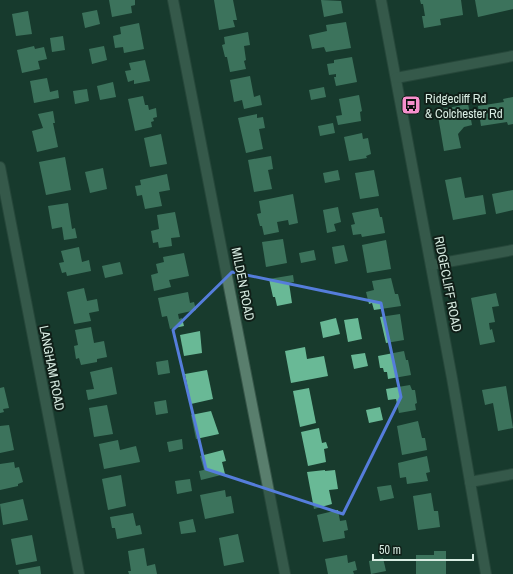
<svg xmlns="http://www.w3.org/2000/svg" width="513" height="574" viewBox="0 0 513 574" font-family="'Archivo Narrow',sans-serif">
<rect width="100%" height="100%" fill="#183b2d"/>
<g fill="#69b996">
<polygon points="109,0 135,0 135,5 131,6 132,13 112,17"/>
<polygon points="214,0 233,0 237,20 233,20 235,27 219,30"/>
<polygon points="321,0 341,1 343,13 324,17"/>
<polygon points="420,0 461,0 463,15 440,19 441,25 424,28 422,16 425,16 423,4 421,4"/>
<polygon points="475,0 513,0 513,9 478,17"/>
<polygon points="97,10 100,24 85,28 82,13"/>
<polygon points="28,11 32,34 16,36 12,14"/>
<polygon points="346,22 351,48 326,52 324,47 312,49 309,35 327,31 326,25"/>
<polygon points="139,23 144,49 124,53 123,47 115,48 113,36 121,34 120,27"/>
<polygon points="248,32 250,45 244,46 246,60 244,61 246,69 230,72 227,57 225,57 222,45 225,44 224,37"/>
<polygon points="63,36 65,50 52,52 50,38"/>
<polygon points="34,46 35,49 44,47 47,59 38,61 40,69 22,73 17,50"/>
<polygon points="104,46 107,60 92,64 89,49"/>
<polygon points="352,57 357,82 336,86 334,77 336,77 336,74 329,75 327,64 334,63 334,60"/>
<polygon points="145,60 150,81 134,84 134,80 128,82 125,71 131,70 129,63"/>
<polygon points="250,76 254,97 260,95 262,105 244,109 242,100 234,102 230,80"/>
<polygon points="47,78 50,92 58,90 59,98 34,103 30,81"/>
<polygon points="113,82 116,97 100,100 97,86"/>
<polygon points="324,87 326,97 311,100 309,90"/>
<polygon points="87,89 89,101 75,104 73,91"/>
<polygon points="359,95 362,111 360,112 361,121 338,125 336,116 342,115 339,99"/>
<polygon points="143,96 145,105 148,105 149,110 156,108 157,117 153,118 154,121 151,122 152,127 135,131 128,99"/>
<polygon points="513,97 513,124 508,125 507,122 481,126 478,106 504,102 503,99"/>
<polygon points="468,104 472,125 464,127 458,134 461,148 444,151 437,110"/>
<polygon points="53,111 55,123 53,123 58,147 37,152 32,131 43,128 38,114"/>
<polygon points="257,114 257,118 263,117 265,128 259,129 263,149 246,153 238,118"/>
<polygon points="333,123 335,133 320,136 318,126"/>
<polygon points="362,133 363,139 368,138 371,154 366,156 367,158 349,161 344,137"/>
<polygon points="161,134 167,164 150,167 144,138"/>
<polygon points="271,156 273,169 268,170 272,189 254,192 248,160"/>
<polygon points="65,157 71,190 46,195 39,162"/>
<polygon points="103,168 107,189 90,193 85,172"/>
<polygon points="338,170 340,180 325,183 323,173"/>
<polygon points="374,170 379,196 360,199 355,173"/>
<polygon points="167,174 170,190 159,192 162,206 145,209 142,195 137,196 135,186 141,185 140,180"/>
<polygon points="461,177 465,198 483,195 486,214 453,220 445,180"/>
<polygon points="513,190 513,210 496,214 492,194"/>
<polygon points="293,194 298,223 289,225 288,220 277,222 279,232 264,235 262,226 260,226 257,214 261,213 259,201"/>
<polygon points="68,203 72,229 75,228 77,238 64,240 62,227 52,229 48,206"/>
<polygon points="338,207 341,222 334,224 336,231 327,233 323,210"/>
<polygon points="378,208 380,217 382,217 385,233 362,237 361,234 353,235 351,225 355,224 352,213"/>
<polygon points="175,212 180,237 171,238 172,246 159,248 158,242 153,243 151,231 159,229 157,215"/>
<polygon points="283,239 287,263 266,267 262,242"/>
<polygon points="386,240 391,269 367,273 362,245"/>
<polygon points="344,245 348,261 335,264 332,247"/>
<polygon points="79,247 82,262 89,260 91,271 67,276 66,272 62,273 59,263 64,262 61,251"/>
<polygon points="314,250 316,260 301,263 299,253"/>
<polygon points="184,253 189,276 169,280 171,287 154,291 151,275 158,273 156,264 164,262 163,257"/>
<polygon points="120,262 123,274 105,278 102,266"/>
<polygon points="293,275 294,282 289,283 292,303 277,306 275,297 273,297 269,279"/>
<polygon points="391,278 395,294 398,294 401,306 374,310 372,303 369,304 366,292 374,290 372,281"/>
<polygon points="84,288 87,301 97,299 99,311 89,313 91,321 74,324 67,292"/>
<polygon points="188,292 190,303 194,302 196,310 178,314 179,319 182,318 184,326 170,329 167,316 162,317 158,298"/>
<polygon points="496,293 499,306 492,307 495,322 489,323 490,330 492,329 495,342 480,345 471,298"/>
<polygon points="400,314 404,340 386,343 380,317"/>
<polygon points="336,318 340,334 323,338 320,322"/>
<polygon points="358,318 362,339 348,342 344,320"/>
<polygon points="91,327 94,343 104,341 107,357 97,359 97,362 81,365 79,358 76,359 74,346 78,345 75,330"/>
<polygon points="200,331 202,353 184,356 180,335"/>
<polygon points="305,347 307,359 324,356 328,376 291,383 285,351"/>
<polygon points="404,351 406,360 408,360 411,375 388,379 387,372 384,372 383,368 380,368 378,356"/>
<polygon points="365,353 368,366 354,369 351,355"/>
<polygon points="168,360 170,373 158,375 156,362"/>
<polygon points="112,367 117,394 88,400 86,390 94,389 90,372"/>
<polygon points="207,370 213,399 191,404 185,374"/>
<polygon points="410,385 412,390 415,390 417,403 415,404 416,410 399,413 396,399 388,400 386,389"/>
<polygon points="506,386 513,428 498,431 493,403 485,405 482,390"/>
<polygon points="4,387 9,408 3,409 4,412 0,413 0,388"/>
<polygon points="309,388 316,423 300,427 293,391"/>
<polygon points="166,400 168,413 156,415 154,402"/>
<polygon points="107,405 113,434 94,437 89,408"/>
<polygon points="380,407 383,420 369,423 366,410"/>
<polygon points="211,411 219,434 196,439 191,415"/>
<polygon points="418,421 422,438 425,438 427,450 402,455 397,426"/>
<polygon points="9,425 14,450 0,453 0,426"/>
<polygon points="319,428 322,443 326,442 328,448 324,449 326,462 308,466 301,432"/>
<polygon points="182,439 183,449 169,452 167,442"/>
<polygon points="118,440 120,450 136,446 140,462 104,469 99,444"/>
<polygon points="223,450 226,461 222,462 225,474 201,480 199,471 204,470 200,456"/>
<polygon points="427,456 430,472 426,473 428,481 407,484 406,477 400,478 398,463"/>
<polygon points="14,462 15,468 19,467 23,482 18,484 18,486 0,490 0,464"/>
<polygon points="325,470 325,471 335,470 338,489 329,490 332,504 314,509 307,472"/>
<polygon points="121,475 126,506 108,510 102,479"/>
<polygon points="190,479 192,491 177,494 175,481"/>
<polygon points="391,485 394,498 380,501 377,487"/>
<polygon points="225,490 226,497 231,496 234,513 205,519 200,495"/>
<polygon points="431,493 434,511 438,511 440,527 418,530 413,496"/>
<polygon points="23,499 28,520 3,525 0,504"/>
<polygon points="338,510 340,521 346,520 348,530 344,531 345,538 323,542 317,515"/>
<polygon points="133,513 136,526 140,525 142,534 117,539 115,528 112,528 110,517"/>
<polygon points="193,519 196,532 181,534 179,522"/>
<polygon points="238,534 244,562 224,566 219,538"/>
<polygon points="32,535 37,561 16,565 11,539"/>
<polygon points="144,548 147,566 155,564 157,574 129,574 128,571 131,571 128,551"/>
<polygon points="434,551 446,551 446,574 416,574 416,555 434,555"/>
<polygon points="347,555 348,563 355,561 357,570 353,571 354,574 328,574 325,559"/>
<polygon points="383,558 386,571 371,574 369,561"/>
<polygon points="40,566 41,574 19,574 18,570"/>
</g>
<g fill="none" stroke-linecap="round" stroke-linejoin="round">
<defs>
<g id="minor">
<polyline points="173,0 285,574"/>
<polyline points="381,0 452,378 486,574"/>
<polyline points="396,78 513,56"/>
<polyline points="0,167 79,574"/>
<polyline points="431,265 513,250"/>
<polyline points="470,482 513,474"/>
</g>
</defs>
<use href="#minor" stroke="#38574a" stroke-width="12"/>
<use href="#minor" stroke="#597e6d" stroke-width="10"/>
</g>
<path d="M0 0H513V574H0ZM232,272L381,303L401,397L343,514L206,469L173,330Z" fill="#183b2d" fill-opacity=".55" fill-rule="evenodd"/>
<path fill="none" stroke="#557ddb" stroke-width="3" stroke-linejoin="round" d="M232,272L381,303L401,397L343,514L206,469L173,330Z"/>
<defs>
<symbol id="bus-square" viewBox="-11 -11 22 22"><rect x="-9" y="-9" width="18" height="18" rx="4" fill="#f790cd" stroke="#101f18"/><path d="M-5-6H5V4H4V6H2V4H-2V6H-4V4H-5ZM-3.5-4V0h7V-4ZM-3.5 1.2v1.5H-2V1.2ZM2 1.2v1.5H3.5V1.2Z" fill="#111"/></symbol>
</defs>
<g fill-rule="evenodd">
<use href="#bus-square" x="400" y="94" width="22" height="22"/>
</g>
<g text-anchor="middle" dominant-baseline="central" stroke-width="4" stroke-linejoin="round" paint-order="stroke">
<g font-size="13" fill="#d8ece2" stroke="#101f18" text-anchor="start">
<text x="425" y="98">Ridgecliff Rd<tspan x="425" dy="15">&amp; Colchester Rd</tspan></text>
</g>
<g font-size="13" fill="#d8ece2" stroke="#101f18">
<text transform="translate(243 284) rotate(79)">MILDEN ROAD</text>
<text transform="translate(448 284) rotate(79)">RIDGECLIFF ROAD</text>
<text transform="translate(52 368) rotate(79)">LANGHAM ROAD</text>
</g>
</g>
<path d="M373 554v6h100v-6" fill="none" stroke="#d8ece2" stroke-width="2"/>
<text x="379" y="554" font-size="12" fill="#d8ece2" stroke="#101f18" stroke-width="3" paint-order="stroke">50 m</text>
</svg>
